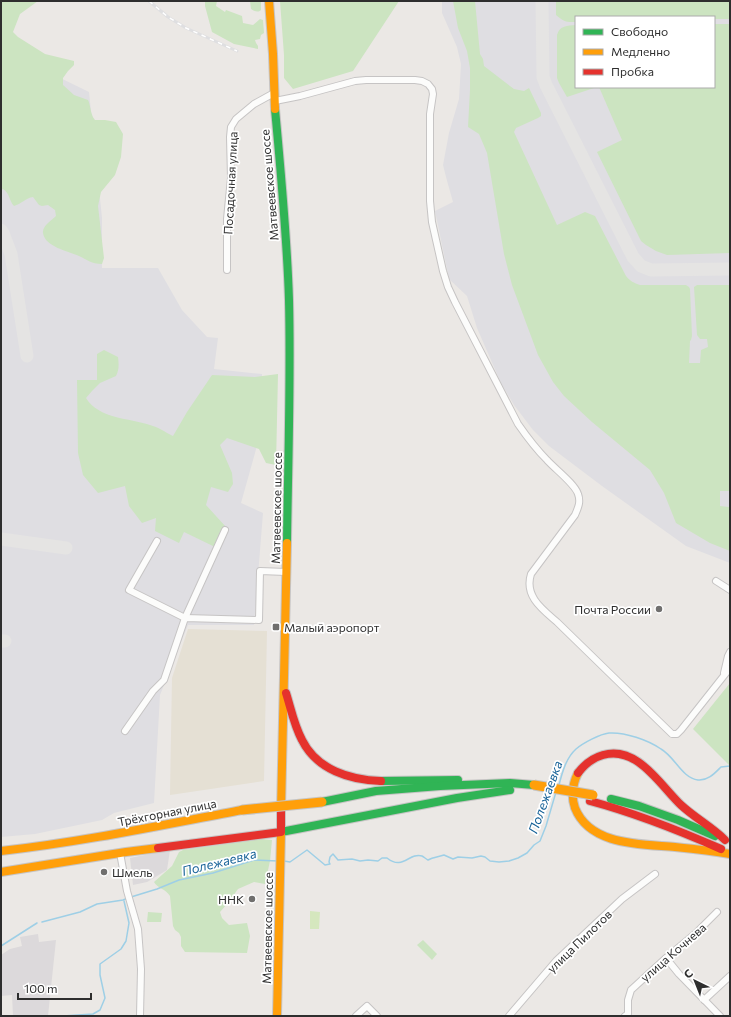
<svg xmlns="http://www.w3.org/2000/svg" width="731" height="1017" viewBox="0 0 731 1017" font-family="Commissioner,sans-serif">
<rect width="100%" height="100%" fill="#ebe8e5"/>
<g fill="#dcd9db">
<polygon points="170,850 167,870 147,882 133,885 130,858"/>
<polygon points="38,934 39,942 56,940 48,1016 13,1016 12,995 1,996 1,955 10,949 22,946 20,937"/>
</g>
<polygon fill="#e5e0d4" points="188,629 267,631 264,781 170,795 172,678"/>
<g fill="#dfdee2" fill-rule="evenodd">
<path d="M442,1H730V563L686,546L602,486L549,446L533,430L514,405L501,383L477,328L467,296L449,279L435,211L453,202L446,177L443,165L449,133L459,99L461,64L457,47L442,13ZM576,17H714V87H576Z"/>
<polygon points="1,49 89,92 102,218 102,268 158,268 182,310 207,337 218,338 214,369 262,374 262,428 241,503 263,513 254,625 188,625 160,695 154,803 114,813 102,820 35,834 1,837"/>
</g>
<g fill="#cce4c1">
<path d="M1,1H38L20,14L13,32L18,37L45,54L74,61V65L68,71L63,78V85L74,95L88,100C91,106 90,114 95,120H105L116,122L123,134L121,157L115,175L101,192L98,206L104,258L102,264C91,264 88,260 79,256C68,251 45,247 43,233C42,226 52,220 56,216L55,210L48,205L42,206L39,205L33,197C26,198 21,204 14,206C9,201 10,193 3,189L1,190Z"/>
<polygon points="205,1 217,1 216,6 225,12 226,10 242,16 243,23 253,25 260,19 263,20 264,33 261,35 260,39 255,40 256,43 258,46 258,49 234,44 212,32 205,6"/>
<path d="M250,1H261V10C258,13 254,11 251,9Z"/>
<polygon points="280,1 399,1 353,71 293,89 284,78 284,55"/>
<path d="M453,1H475L480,54L483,59L484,66L514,89L524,91L529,88L541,113V116L538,118L516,128L514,132L557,225L585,212L595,216L626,276C630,281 634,283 640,285H686L689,287L690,289L692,336L691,340L690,341L689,363H700L701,350L708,347L707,339H700L697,335L694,287L697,285H730V491H720V506L729,507L730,501V551L710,543L676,523L664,493L650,470L592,422L564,396L553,382L538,355L512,285L504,254L487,153L479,134L468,127L470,90V68L467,51L458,28Z"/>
<path d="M556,1H730V19H714V17H576V22C566,22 564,22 556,15Z"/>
<polygon points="714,24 730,24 730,253 667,255 656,251 646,245 641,241 597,152 622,140 599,87 714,87"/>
<path d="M576,25V87H597L567,97L559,83L557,78V35C560,25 567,26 576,25Z"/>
<path d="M104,350L118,357C119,365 119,370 116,376L100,383L92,391L86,398C99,419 129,418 150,425C158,427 165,432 173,436L187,412L212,375L255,377L278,374L276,465L266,463L259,449L227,438L220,445L232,473L233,484L228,492L211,487L206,505L226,527L215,547L184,532L179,543L155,531L156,518L142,523L129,506L125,486L98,493L83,475L78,453L77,380H97V354Z"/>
<polygon points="730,683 730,766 693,729"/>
<path d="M261,839L272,840L270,861L265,884L254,882L238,889L228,903L220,912L222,918L229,925L247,923L250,936L247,953L185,952L181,946V937L179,933L175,930L173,926L170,896C166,889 157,888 154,882L172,866L179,852L183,850Z"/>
<polygon points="148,912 162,913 161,922 147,922"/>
<polygon points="423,940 437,954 432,960 417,945"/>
</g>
<polygon fill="#d5e7be" points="310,911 320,912 319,929 310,929"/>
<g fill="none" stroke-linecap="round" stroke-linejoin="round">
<g stroke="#9ecfe6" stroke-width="1.5">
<path d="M559,785C562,773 566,758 576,749C583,743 600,734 609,733C625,732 648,740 661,749C675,757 682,778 698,780C708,781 715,773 721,767L730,766"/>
<path d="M284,861L290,862L307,850L325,865L330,864L329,862L330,857L333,854L338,860L352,859L360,861L368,860L378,861L382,858H387C403,871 409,852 422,856C424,857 426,859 428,860C433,857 438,857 444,855L453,859L458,857L472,858L481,856L485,857L490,861L499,862L509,861L518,858L527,853L534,845L540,841L546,826L556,792"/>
<polyline points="131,897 157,889 179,880 213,873 254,860 278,861"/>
<polyline points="42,922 80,912 97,904 123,900 128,898"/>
<polyline points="1,946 26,930 37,923"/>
<polyline points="63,1016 93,1014 100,1010 105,998 100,975 100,964 121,949 126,941 129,923 124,901"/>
</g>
<g stroke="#e5e4e3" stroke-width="13">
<polyline points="542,1 543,77 546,85 633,257 641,266 651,270 730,269"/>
<polyline points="1,230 3,233 11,254 27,356"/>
<polyline points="1,539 66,548"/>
<polyline points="1,641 5,641"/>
</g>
<defs>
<g id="street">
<path d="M275,101L300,96L355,81L366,80H415L422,81L428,84L432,89L433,94L430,114V201L432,222L443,271L448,287L455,302L518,424C527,437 536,449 547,460C555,469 575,484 578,494C581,502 578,508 575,515L531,574C524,596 542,609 557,622L672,734H677L681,730L730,668"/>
<polyline points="227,270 227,219 231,178 230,137 231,127 236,119 254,104 274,93"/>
<polyline points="157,541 129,590 185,618 225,530"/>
<polyline points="716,581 730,590"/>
<polyline points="724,673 728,656 730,652"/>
<polyline points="125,731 153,691 164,680 185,618 259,620 260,571 286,572"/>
<polyline points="120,853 127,891 138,929 141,969 140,1016"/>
<polyline points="666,958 679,974 720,1016"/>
<polyline points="704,1000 730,976"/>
<polyline points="356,1016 367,1006 377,1016"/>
<polyline points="509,1016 556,961 622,899 655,874"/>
<polyline points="625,1016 628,1014 628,1000 631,990 666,958 696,933 717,912"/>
</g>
<g id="fast">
<path d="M275,109C281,173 287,236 289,300C291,381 288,462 287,543"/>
<polyline points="381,781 458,780"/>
<polyline points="611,799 639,806 678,820 715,836"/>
<polyline points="322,802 376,791 440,786 510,783 534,785"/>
<polyline points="281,832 457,798 510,790"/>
</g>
<g id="slow">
<polyline points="269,1 273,54 275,109"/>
<path d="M578,773C572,785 571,796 575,808C590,846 642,844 675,847C694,849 712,851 730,854"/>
<polyline points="281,810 287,543"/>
<path d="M1,851C82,842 162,825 242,810"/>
<polyline points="1,872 126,852 158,848"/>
<polyline points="277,1016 281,832"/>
</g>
<g id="jam">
<path d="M286,693C291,709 294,725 302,740C317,770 350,780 381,781"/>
<path d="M578,773C584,765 592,758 603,755C637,745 660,785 681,805C695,818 712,827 725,840"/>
<path d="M590,801C635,813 678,830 721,849"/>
<polyline points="158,848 281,832 281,810"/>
</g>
</defs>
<use href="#street" stroke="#c6c4c4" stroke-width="8"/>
<use href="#fast" stroke="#c6c4c4" stroke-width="10"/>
<use href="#slow" stroke="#c6c4c4" stroke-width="10"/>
<use href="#jam" stroke="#c6c4c4" stroke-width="10"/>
<use href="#street" stroke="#fcfcfb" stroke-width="6"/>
<use href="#fast" stroke="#30b455" stroke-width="8"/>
<use href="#slow" stroke="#ff9f0a" stroke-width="8"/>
<use href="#jam" stroke="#e5322d" stroke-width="8"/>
<defs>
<polyline id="rail" points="149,1 168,17 186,28 237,51"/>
</defs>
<use href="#rail" stroke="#dfdfe1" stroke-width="3"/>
<use href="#rail" stroke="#fff" stroke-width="1.5" stroke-dasharray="4.5" stroke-linecap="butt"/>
<defs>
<g id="slow-bridge">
<polyline points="534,785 593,795"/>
<polyline points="242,810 322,802"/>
</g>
</defs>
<use href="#slow-bridge" stroke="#c6c5c4" stroke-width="11" stroke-linecap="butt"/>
<use href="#slow-bridge" stroke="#ff9f0a" stroke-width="9"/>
</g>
<g fill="#706f6e" stroke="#fff" stroke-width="1.5">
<circle cx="659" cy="609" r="4"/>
<rect x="272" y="623" width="8" height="8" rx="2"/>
<circle cx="104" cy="872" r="4"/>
<circle cx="252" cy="899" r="4"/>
</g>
<g text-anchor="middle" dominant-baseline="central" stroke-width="3.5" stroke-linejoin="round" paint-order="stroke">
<g font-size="12" fill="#2e2e2e" stroke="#fff">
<text transform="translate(230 183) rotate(-87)">Посадочная улица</text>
<text transform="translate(269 185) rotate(-95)">Матвеевское шоссе</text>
<text transform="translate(276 508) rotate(-89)">Матвеевское шоссе</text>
<text transform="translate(167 812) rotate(-11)">Трёхгорная улица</text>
<text transform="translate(267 928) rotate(-89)">Матвеевское шоссе</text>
<text transform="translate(579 941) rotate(-44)">улица Пилотов</text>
<text transform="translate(673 952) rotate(-41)">улица Кочнева</text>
</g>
<g font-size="12" fill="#2e2e2e" stroke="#fff" text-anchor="end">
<text x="651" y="609">Почта России</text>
<text x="284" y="627" text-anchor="start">Малый аэропорт</text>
<text x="112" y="872" text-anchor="start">Шмель</text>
<text x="244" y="899">ННК</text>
</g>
<g font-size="13" font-style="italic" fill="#186398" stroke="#fff">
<text transform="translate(545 797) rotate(-70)">Полежаевка</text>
<text transform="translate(219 862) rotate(-14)">Полежаевка</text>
</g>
</g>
<rect width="731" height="1017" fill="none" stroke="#2e2e2e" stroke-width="4"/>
<rect x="575" y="16" width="140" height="72" fill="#ffffff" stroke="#ababab"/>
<rect x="583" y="29" width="20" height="6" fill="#30b455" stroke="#ababab"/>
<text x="611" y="36" font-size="12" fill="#2e2e2e">Свободно</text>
<rect x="583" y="49" width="20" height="6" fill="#ff9f0a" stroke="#ababab"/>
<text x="611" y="56" font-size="12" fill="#2e2e2e">Медленно</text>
<rect x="583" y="69" width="20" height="6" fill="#e5322d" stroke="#ababab"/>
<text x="611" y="76" font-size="12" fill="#2e2e2e">Пробка</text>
<g transform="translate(695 981) rotate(317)" stroke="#ffffff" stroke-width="3" paint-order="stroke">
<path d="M0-3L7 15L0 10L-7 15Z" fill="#2e2e2e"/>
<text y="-6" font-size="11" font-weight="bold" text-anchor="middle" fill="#2e2e2e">С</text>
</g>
<path d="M18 993v6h73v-6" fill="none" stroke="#2e2e2e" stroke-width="2"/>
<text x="24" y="993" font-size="12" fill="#2e2e2e" stroke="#ffffff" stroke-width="3" paint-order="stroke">100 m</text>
</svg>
